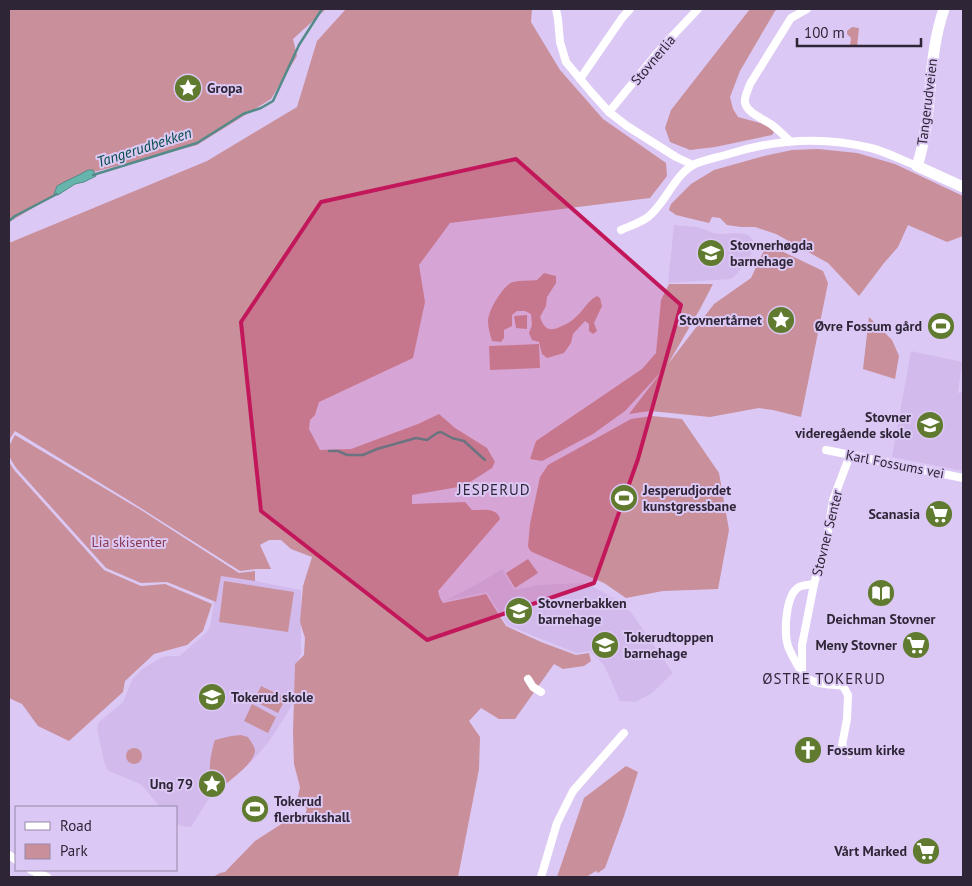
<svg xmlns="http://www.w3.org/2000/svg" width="972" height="886" viewBox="0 0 972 886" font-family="'PT Sans',sans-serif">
<rect width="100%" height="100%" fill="#dcc8f4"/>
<g fill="#d2bbec">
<polygon points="674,225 698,227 714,233 721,234 735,233 746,234 748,235 754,241 754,247 750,256 744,265 736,275 731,279 668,283"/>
<polygon points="911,351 962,362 958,393 963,392 963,471 892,457"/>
<polygon points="502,569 514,590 539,585 581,583 592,586 613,598 631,612 673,673 651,694 635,702 620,701 604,665 590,651 576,653 507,625 487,592 445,601 481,582"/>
<polygon points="219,574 301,590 301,654 298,660 297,665 306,691 294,702 270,740 255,758 208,800 191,827 176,825 176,807 160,807 142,785 109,771 105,765 97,729 98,724 100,721 123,702 132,680 141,670 160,658 167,656 179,656 182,654 207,632 210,626"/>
</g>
<g fill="#c98f9a">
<polygon points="9,9 326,9 293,39 297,56 271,99 197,145 94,172 9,222"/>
<path d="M346,9H532L531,22L560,70L603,119L666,163L667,176L650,198L450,223L419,265L425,302L413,358L319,402L315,415L310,420L309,429L320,450L351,449L418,424L439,414L455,428L487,448L495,462L492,468L464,486L412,495V504L465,502L472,510C482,510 497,507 500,519L438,591L440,598L443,603L486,594L506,626L541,642L576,655L589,653L591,661L584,666L563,669L554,664L515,719H499L481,708L469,721L480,737L479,769L458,877H213L220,873L225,872L255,841L286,821H303L307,809L303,805L297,801L300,787L294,764L293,733L295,664L304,655L305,638L300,622L303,586L312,557L291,549L281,540H269L260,545L271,569H256L240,571L128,500L15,431L9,440V243L207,161L297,107L317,41Z"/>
<polygon points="750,9 778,9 775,11 740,71 730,97 733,109 738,117 760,123 769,127 774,132 772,135 715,147 690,150 670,142 665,128 671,110"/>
<polygon points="852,27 859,28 857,47 850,46 851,38 847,34 847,31"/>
<polygon points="818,149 857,153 895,164 963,196 963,236 947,242 908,225 898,247 884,263 859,296 828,263 776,234 755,227 741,227 727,225 720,218 712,217 709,223 676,215 669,210 671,204 691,184 714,170 764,156 792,150"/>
<polygon points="767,244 823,271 828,283 801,417 773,410 759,408 710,417 650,411 629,414 662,371 625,411 593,434 542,461 530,459 536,441 642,369 656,353 661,300 669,284 713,284 700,309 668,364 714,304 751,278"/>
<path d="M544,273L556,276V283L547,297L546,306L540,317C545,331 550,332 564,325C569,323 573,320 577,316C584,310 587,301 597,296L600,298L602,306L594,323L597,331L593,334L589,331V324L585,321L573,334L571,343L564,353L547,358L542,354L539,342L532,340L529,333L532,325L531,314L525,311H517L512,315V326L504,330V338L501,342L492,341C490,334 488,328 488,321C488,311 503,285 513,282C521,280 530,281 537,280Z"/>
<polygon points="527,315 527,329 516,328 514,316"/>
<polygon points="869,317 892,340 899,356 895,379 863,369"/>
<polygon points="539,344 540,368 490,370 489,346"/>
<polygon points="652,416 682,419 719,473 729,530 718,589 663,591 626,598 604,583 532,552 529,549 528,546 530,524 540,477 548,465 631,419"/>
<path d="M15,435L141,510L239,573L255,571V581L221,576L216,602L167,582L141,583L106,568L17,469C7,455 6,450 15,435Z"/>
<polygon points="9,462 15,471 104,570 141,586 165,584 212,604 203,631 187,645 154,654 125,681 123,692 69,741 38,726 22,704 9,698"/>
<polygon points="528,559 538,573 515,588 506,573"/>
<polygon points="224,581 294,592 288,632 219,622"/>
<polygon points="261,686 286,698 278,713 254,701"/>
<polygon points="252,704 276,717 268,733 244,721"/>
<path d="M241,735L248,737C250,741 255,746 255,751C254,763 233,778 223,786C208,794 209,765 211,756C212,751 213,745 215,740L231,736Z"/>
<circle cx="134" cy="756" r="8"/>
<polygon points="626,766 638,772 624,816 605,868 598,873 596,871 586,877 557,877 584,798"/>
</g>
<path fill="#65b5ac" stroke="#548a89" d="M88,170H93L96,176L84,182L75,184L58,195L54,194L57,186C67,180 78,176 88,170Z"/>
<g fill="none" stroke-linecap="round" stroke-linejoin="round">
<g stroke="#548a89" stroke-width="2.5">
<polyline points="93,175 197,143 243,114 261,108 273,101 299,45 322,9"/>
<polyline points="9,221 15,216 57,194"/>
<polyline points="329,451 338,451 347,455 363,455 377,449 416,438 427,440 437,433 441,432 452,438 464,441 485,460"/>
</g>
<g stroke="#fff" stroke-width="8">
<polyline points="556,9 558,19 560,42 566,62 591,92 609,112 627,126 676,157 693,165"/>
<polyline points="580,79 622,18 630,9"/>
<polyline points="609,112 663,46 698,9"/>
<path d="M790,141C784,136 779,130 772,125C764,119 748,114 745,103C744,97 748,90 750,84L791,18L807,9"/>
<path d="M621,230C630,226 640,223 648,217C665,204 674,176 693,165C700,161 719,157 729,154C776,139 823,136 871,148C886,152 902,160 917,166"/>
<polyline points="826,450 963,478"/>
<polyline points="802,670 802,645 814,584"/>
<polyline points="528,679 533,687 541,692"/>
<path d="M850,754L845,750L842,745L847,719L848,695L843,686C832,684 814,685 806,677C801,673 790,652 788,646C784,633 785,595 799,587C803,585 810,585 814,584L827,538L833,500L850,455"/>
<polyline points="9,855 16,860"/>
<polyline points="31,870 47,877"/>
<polyline points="541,877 557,823 573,791 624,733"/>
</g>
<path stroke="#fff" stroke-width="11" d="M944,9C926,60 934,115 917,166L963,187"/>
</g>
<path fill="#c2185b" fill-opacity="0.2" stroke="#c2185b" stroke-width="4" stroke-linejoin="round" d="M516,159L681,305L638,459L594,583L427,640L261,511L241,322L321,202Z"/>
<defs>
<symbol id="sight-disc" viewBox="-11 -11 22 22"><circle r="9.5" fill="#607b2f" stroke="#dcc8f4"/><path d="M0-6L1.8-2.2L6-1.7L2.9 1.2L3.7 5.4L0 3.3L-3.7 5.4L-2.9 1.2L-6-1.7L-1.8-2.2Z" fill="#fff"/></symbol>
<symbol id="school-disc" viewBox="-11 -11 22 22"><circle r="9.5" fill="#607b2f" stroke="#dcc8f4"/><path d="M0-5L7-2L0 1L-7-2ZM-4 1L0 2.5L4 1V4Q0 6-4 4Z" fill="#fff"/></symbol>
<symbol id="stadium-disc" viewBox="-11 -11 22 22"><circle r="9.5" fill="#607b2f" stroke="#dcc8f4"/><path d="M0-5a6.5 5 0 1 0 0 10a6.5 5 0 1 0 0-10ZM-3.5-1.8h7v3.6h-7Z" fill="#fff"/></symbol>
<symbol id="supermarket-disc" viewBox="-11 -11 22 22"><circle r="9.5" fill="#607b2f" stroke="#dcc8f4"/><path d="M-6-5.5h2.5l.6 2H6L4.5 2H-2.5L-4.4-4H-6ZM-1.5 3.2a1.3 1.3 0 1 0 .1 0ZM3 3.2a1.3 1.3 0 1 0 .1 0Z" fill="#fff"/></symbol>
<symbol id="library-disc" viewBox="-11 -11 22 22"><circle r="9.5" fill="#607b2f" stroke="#dcc8f4"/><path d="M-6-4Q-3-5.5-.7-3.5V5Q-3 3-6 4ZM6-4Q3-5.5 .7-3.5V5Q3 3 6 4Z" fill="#fff"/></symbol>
<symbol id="church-disc" viewBox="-11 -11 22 22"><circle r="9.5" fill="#607b2f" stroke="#dcc8f4"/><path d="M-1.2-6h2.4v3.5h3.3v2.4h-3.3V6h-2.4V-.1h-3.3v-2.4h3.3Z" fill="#fff"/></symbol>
</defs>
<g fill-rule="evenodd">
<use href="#sight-disc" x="172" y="72" width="32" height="32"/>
<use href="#school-disc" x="695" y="237" width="32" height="32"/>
<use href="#sight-disc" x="765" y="304" width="32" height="32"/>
<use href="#stadium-disc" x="925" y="310" width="32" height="32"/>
<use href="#school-disc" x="914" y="409" width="32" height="32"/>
<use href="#stadium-disc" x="608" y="482" width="32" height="32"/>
<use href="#supermarket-disc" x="923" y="498" width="32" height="32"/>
<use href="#library-disc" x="865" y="577" width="32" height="32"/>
<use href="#school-disc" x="503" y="595" width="32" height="32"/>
<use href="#school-disc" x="589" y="629" width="32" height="32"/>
<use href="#supermarket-disc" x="900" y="629" width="32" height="32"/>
<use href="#school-disc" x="196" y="681" width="32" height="32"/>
<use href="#church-disc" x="792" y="734" width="32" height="32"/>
<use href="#sight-disc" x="196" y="768" width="32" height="32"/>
<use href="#stadium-disc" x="239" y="793" width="32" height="32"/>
<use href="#supermarket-disc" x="910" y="835" width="32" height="32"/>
</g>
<g text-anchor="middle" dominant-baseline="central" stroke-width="4" stroke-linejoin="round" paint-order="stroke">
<g font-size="14" fill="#2e2637" stroke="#dcc8f4">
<text transform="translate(653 60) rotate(-50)">Stovnerlia</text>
<text transform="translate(927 102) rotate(-83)">Tangerudveien</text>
<text transform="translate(895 464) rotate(11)">Karl Fossums vei</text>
<text transform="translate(827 533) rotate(-76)">Stovner Senter</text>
</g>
<g font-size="14" font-weight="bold" fill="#2e2637" stroke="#dcc8f4" text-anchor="start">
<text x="207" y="88">Gropa</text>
<text x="730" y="245">Stovnerhøgda<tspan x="730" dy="16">barnehage</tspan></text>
<text x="762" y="320" text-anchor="end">Stovnertårnet</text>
<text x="922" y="326" text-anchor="end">Øvre Fossum gård</text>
<text x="911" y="417" text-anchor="end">Stovner<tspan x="911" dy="16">videregående skole</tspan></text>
<text x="643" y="490">Jesperudjordet<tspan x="643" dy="16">kunstgressbane</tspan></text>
<text x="920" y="514" text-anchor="end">Scanasia</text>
<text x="538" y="603">Stovnerbakken<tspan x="538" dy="16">barnehage</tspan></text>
<text x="881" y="619" text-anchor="middle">Deichman Stovner</text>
<text x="624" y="637">Tokerudtoppen<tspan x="624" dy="16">barnehage</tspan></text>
<text x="897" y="645" text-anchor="end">Meny Stovner</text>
<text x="231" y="697">Tokerud skole</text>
<text x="827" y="750">Fossum kirke</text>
<text x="193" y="784" text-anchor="end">Ung 79</text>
<text x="274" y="801">Tokerud<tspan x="274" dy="16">flerbrukshall</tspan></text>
<text x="907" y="851" text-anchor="end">Vårt Marked</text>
</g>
<g font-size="14" fill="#89394e" stroke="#dcc8f4">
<text x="129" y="542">Lia skisenter</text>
</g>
<g font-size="15" font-style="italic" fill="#004c46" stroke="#dcc8f4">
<text transform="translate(144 147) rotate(-18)">Tangerudbekken</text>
</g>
<g font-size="15" letter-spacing="1" fill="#2e2637" stroke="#dcc8f4">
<text x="494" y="489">JESPERUD</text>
<text x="824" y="678">ØSTRE TOKERUD</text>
</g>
</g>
<rect width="972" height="886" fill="none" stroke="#2e2637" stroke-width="20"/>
<rect x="15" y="806" width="162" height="65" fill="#dcc8f4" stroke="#9687a8"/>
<rect x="25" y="822" width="25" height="8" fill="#ffffff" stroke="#9687a8"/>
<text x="60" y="831" font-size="15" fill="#2e2637">Road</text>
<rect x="25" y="844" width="25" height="15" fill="#c98f9a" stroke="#9687a8"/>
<text x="60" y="856" font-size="15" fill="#2e2637">Park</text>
<path d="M797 38v8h124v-8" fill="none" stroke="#2e2637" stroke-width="2.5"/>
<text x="804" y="38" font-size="15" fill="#2e2637" stroke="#dcc8f4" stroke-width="4" paint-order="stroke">100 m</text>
</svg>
